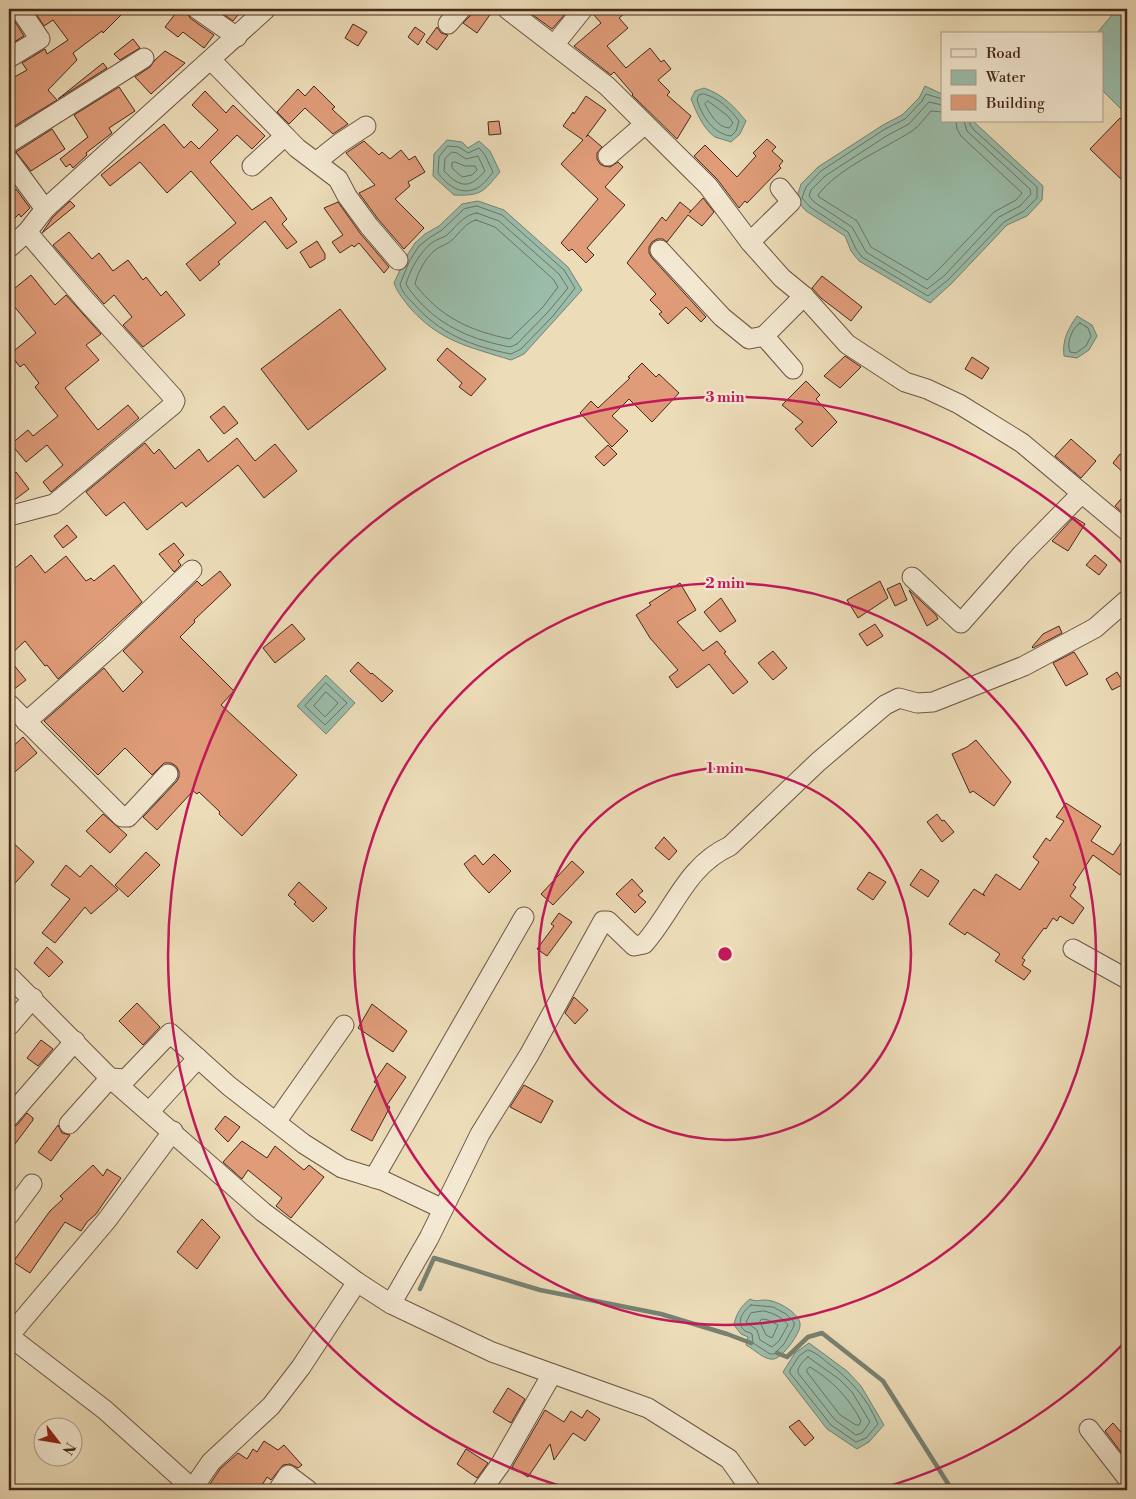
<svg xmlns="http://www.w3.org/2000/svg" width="1136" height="1499" viewBox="0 0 1136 1499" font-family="'Libre Bodoni',serif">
<rect width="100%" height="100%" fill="#ecdcb8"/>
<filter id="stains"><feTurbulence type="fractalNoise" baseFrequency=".004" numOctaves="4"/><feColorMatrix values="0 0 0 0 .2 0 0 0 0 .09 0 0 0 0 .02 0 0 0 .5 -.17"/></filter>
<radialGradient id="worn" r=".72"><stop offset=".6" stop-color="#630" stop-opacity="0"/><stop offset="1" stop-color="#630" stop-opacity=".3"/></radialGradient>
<g fill="#9abca9" stroke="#788171">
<polygon points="1117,9 1127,9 1127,115 1102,90 1102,34 1097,33"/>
<polygon points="925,86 942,94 942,121 973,121 1043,186 1042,200 1027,216 1007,225 951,284 930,303 859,261 851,251 845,236 806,211 796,200 801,184 818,167 883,125 902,115 919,98"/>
<path d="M704,88C722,94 734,106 746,121L740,134L731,142C726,140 720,139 715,137C703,129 696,111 691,99L695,91Z"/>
<path d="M447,140L462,142L468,148L479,141L490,151L500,172C483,192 482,196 454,195L433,176L434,154Z"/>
<path d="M478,201L504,210L568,267L582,290L524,354L511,360C470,347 441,342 411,309C404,300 398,294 394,283L406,257L415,243L425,234L439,226L462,204Z"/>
<path d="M1077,316L1092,325L1097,336L1089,350L1077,358L1064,356C1062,340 1068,329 1077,316Z"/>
<polygon points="326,675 355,703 326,734 297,706"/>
<path d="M750,1299C756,1302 759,1300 765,1300C773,1300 783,1305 790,1310C795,1314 801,1320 800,1326C799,1335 783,1357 774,1359C765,1361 754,1349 746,1345L748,1337L741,1334L734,1325C736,1314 741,1306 750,1299Z"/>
<polygon points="809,1343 847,1371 861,1386 884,1425 869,1442 857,1449 827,1429 783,1372 795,1353"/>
</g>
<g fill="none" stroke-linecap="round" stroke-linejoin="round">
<g stroke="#707263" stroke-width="1">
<path d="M704,94C719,98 730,109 739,121L736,131L731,136C713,134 701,115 697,99L699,95Z"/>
<polyline points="942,99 926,94 922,101 905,119 885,129 821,171 806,187 802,198 810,207 848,232 856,249 862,257 928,296 948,280 1004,222 1024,211 1037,198 1037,187 974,130 970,125 970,121"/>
<path d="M708,101L728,116L733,123L729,128C717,127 710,114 705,104Z"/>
<polyline points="942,105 929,102 909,124 888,135 825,176 811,190 809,196 814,202 852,227 866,252 927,289 944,276 999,217 1020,206 1031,194 1030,189 967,131 964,121"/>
<path d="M942,112L931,111C925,118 919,126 912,131C884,149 838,168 818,195L819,197L857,221L871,247L927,280L938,270L994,212L1016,200L1022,193L961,136L957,129L956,121"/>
<path d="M448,146L459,147L468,153L479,148L485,155L493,172C489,177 484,184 479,187C462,197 448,186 438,173L439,157Z"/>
<path d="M452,152L457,153L466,159L478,156L485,171C470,189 460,188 444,171L445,159Z"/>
<polygon points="455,162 465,166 475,166 477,170 472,175 462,177 452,168 452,163"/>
<path d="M477,206L502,215L564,270L575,288L553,316L521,349L511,354C471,346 440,334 413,303C407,297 402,292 400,284L410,260L419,246L429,238L442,230L464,209Z"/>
<path d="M477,213L499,221L559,274L568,288L548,312L517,344L510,347C474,340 443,328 418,300C414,295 409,290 406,284C410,270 420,251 433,242C437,239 443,238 447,235C457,226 463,215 477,213Z"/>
<path d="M476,220L495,227L553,279L558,287L543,307L510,339C470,331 440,317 415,284C418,271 427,255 438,248C443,245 448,244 452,240C459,234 466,222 476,220Z"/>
<path d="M1080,323L1088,328L1091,336L1086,346L1076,353L1070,352C1066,343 1072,328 1080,323Z"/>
<polygon points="326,683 347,703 325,725 305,706"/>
<polygon points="326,692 338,703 325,717 314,706"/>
<path d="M751,1305L773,1307L786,1314L794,1322V1326L784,1344L774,1354H770L753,1343L752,1334C749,1332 746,1332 744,1330C735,1322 744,1310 751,1305Z"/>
<path d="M764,1311C773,1313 782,1317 788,1325L779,1341L772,1347L760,1340L757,1330L746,1322L751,1313Z"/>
<polygon points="762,1319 768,1320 778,1325 772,1338 766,1335 760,1322"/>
<path d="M808,1350C815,1352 822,1358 828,1363C850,1379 867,1398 878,1424L866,1438L856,1442L831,1425L790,1373V1370L799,1356Z"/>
<path d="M808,1357L839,1379L852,1392L870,1422L862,1433L856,1435L835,1420L798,1373C797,1367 803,1361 808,1357Z"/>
<path d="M810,1367C832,1380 849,1398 861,1421L859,1425H856L840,1415L807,1372V1370Z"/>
</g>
<g stroke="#788171" stroke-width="4.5">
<polyline points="420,1289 434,1258 540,1290 661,1314 727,1334 751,1343"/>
<polyline points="777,1353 787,1357 808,1337 822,1333 883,1381 952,1490"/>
</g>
</g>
<g fill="#e09c79" stroke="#45281d">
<polygon points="9,9 10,9 12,17 24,36 9,45"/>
<polygon points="33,9 127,9 103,33 102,31 73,53 77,60 48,90 57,100 13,127 9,120 9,80 27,70 22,63 45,49 47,54 68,40 53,20 44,26"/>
<polygon points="179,9 186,9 190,18 214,35 204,48 183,32 178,37 165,27"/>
<polygon points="216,9 243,9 233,21"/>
<polygon points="472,9 494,9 477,33 463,23 470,16"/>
<polygon points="525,9 560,9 566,13 552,29"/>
<polygon points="594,9 630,9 619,18 628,28 607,46 626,68 650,48 661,62 664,60 671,69 658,80 670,92 667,95 691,116 677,139 632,95 633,94 614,72 611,75 574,46 601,23 593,14"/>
<polygon points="353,24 367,32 358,46 345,38"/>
<polygon points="415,27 425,34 418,45 408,37"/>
<polygon points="437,27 441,33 448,35 437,50 426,42"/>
<polygon points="133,39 140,48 120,60 114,54"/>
<polygon points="165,51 185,63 151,94 135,77 150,67 155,60"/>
<polygon points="103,63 107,68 58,99"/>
<polygon points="314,86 335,107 332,109 348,124 333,134 305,108 289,124 277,112 298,89 305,96"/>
<polygon points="119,87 135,111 109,128 112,133 86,153 87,155 73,168 70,164 66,167 60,159 88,137 74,115"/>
<polygon points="205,91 226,113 233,105 265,136 252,149 237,135 210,162 252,210 271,197 287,219 282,224 297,242 287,249 265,221 218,262 220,264 200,281 186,264 236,223 191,171 167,193 140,162 110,186 101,175 164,124 184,148 191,141 199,149 218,130 192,105"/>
<polygon points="586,96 606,110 586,137 588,135 602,147 597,153 597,159 600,164 604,166 610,167 618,162 623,167 605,187 625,205 587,248 594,255 586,263 572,249 569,251 561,243 598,199 561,164 583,140 563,126 573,112 574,114"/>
<polygon points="1120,118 1127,126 1127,185 1090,149"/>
<polygon points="499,121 501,134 489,135 488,122"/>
<polygon points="52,129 65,149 31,171 16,152"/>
<polygon points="767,139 776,147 772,151 783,161 779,166 781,168 747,203 745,201 739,208 717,179 694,156 705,145 737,177 756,156 753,153"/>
<polygon points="364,141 379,155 382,152 390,159 401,150 409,160 415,156 425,172 408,182 410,186 395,199 424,228 404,249 378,219 359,193 375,185 346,153"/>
<polygon points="16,189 30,208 21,217 19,214 9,224 9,196"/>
<polygon points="703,198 714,212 702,226 688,215 667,242 663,239 657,239 652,242 649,247 649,253 652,258 706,317 701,322 686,307 668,324 659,314 662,312 650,300 656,294 627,263 662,217 666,221 680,202 691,211 689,213"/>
<polygon points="70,201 75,206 42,233 53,217"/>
<polygon points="338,202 360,233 389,267 384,273 359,243 354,247 352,245 340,253 332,242 343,235 324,208"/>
<polygon points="69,232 92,259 99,253 113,271 128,260 143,280 146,277 161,296 166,291 185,315 143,347 123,325 132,317 114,295 104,304 53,245"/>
<polygon points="317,241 325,254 325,259 310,268 300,252"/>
<polygon points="31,275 55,305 66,295 101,334 86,345 99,360 65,388 98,430 128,405 139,418 51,492 43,482 63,465 47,445 26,462 11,444 28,430 33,436 58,416 35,387 39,383 24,364 20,367 10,354 36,333 9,300 9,293"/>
<polygon points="822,276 862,307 851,321 821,298 812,288"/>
<polygon points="340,309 386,369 308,430 261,369"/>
<polygon points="447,348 486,379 471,396 459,387 462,383 437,360"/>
<polygon points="845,356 861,367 840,388 824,376"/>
<polygon points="972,357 989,368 982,379 965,369"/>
<polygon points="642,363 656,377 659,374 679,393 652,422 629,399 612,416 628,431 612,447 580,413 591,401 598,408 630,378 628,377"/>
<polygon points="806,381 820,395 816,399 837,422 812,447 795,429 803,422 782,405"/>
<polygon points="224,406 238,423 224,434 210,417"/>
<polygon points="237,438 255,461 275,444 297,471 264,498 238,465 186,507 182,502 147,530 124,502 106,516 86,492 145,443 154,454 159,449 175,469 199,449 208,462"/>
<polygon points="1071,439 1096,461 1081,478 1055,456"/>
<polygon points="608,445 617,454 604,466 595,457"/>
<polygon points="1120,454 1127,460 1127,476 1113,463"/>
<polygon points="16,472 29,489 9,504 9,478"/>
<polygon points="1127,492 1127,517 1115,506"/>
<polygon points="1074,517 1085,524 1068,551 1052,541"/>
<polygon points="67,525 77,537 63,548 54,536"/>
<polygon points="174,543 184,555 178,561 181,565 174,572 159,554"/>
<polygon points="31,555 45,573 66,556 86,581 91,578 94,581 114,565 142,602 58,679 47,665 45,666 25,641 9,656 9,573"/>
<polygon points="1095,555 1107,565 1099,575 1086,565"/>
<polygon points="220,571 231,585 194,620 195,622 180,637 234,691 221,705 297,775 242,836 219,814 220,812 199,792 197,794 193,791 157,830 143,817 177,781 179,777 179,771 176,766 171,763 164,763 152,775 125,748 98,775 44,721 104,668 123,692 143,672 123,651 197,581 202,586"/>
<polygon points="880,581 888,598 858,618 847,600"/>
<polygon points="680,583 696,610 677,622 703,651 717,641 726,652 724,653 748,682 733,694 709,664 677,688 669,677 678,670 650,638 636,615 651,605 649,603"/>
<polygon points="900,583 907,600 895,606 887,589"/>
<polygon points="909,590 936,615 938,619 927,626"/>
<polygon points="721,598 736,621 720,632 704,612"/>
<polygon points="292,624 305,639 275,663 263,648"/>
<polygon points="875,624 883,636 867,646 859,634"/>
<polygon points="1059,626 1062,633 1033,648 1032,647 1043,634"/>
<polygon points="773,651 787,668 773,680 758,663"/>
<polygon points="1074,652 1088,674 1066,686 1053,663"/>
<polygon points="9,659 26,680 9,693"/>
<polygon points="358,662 371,674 372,673 393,691 382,702 350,671"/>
<polygon points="1117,672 1124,684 1112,690 1106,679"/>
<polygon points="23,737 37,753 9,777 9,750"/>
<polygon points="976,740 1011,782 994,806 973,791 970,793 952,754 967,747"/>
<polygon points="1066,803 1101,826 1091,841 1113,855 1127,834 1127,865 1120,875 1093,855 1073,885 1076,887 1070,896 1084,908 1073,924 1060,916 1057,921 1053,918 1046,929 1044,928 1022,958 1025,960 1022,965 1031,971 1024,980 995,961 1000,954 967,932 965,935 949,924 974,889 985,896 983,894 996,874 1020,890 1039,862 1033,857 1046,838 1050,841 1064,821 1056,817"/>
<polygon points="103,814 127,835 110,853 86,831"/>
<polygon points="937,814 942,821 944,820 954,832 942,842 927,822"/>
<polygon points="664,837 677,851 669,860 655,848"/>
<polygon points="9,839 34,862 9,890"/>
<polygon points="146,852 160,865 128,897 115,885"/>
<polygon points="494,854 511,871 489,893 472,875 464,864 475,855 483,865"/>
<polygon points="572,861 584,872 553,905 541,894"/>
<polygon points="66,865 80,877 91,865 118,890 91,914 85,907 55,943 42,933 70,899 51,885"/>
<polygon points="921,869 939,881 928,897 910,885"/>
<polygon points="869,872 886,882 873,900 857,889"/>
<polygon points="632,879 643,891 638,895 646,902 635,913 616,894"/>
<polygon points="299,882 327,908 313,922 294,904 296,902 288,895"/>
<polygon points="559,913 572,922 547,956 537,949 554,926 551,924"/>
<polygon points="47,947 63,962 49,977 34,963"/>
<polygon points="574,997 588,1010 575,1024 565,1013"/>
<polygon points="137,1003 160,1027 143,1045 119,1021"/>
<polygon points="372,1004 407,1031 393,1052 358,1028"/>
<polygon points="41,1040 53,1049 38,1066 27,1058"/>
<polygon points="387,1063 406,1077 387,1105 390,1107 372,1141 351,1130 377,1084 374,1082"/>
<polygon points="524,1085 553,1101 541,1123 510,1107"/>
<polygon points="27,1113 33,1118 33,1120 9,1152 9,1128 17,1125"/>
<polygon points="225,1116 240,1127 228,1142 215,1129"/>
<polygon points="58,1125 62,1133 70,1135 51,1161 38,1152"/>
<polygon points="242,1141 267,1158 275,1146 304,1170 309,1165 324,1177 291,1218 276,1206 282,1198 248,1170 242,1179 223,1162"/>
<polygon points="93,1165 103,1176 107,1169 121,1178 96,1214 87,1222 81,1231 65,1222 30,1273 13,1262 50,1211 63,1199 60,1196"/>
<polygon points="202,1219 220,1237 197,1269 177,1252"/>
<polygon points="508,1388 525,1399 511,1423 493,1412"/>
<polygon points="545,1410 564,1422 571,1411 582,1418 587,1410 600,1419 585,1441 573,1433 554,1460 550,1444 528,1477 512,1467"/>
<polygon points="799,1420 814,1438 805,1446 789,1427"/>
<polygon points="1113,1423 1127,1439 1127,1460 1105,1431"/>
<polygon points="264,1441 278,1450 284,1445 302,1465 298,1468 290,1464 283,1465 271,1480 267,1477 259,1490 206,1490 220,1469 238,1453 247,1459 253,1449 257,1452"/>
<polygon points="466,1449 488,1463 477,1478 457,1464"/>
</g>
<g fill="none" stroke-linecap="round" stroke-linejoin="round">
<defs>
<g id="minor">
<polyline points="197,9 237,37"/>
<polyline points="507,9 607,86 708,186 750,242 782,278 804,296 847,344 905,382 927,389 959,404 1022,443 1127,531"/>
<polyline points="448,24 461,9"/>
<polyline points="554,45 583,9"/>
<polyline points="9,58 40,39 21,11"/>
<polyline points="211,60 297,148 338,179 347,196 369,226 398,260"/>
<polyline points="9,143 144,58"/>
<polyline points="608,156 645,124"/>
<polyline points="9,160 45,209"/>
<polyline points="316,162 340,143 366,126"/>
<polyline points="252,166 285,136"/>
<polyline points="750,242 791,202 780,188"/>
<polyline points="9,248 27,232 45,209 266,9"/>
<polyline points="660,250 722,317 749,339 764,336"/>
<polyline points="793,369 764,336 804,296"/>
<polyline points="9,516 54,504 173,405 175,401 173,397 86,301 27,232"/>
<polyline points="912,577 961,623 1022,554 1082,493"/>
<polyline points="9,704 122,817 128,817 168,774"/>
<polyline points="26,722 113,645 192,570"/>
<polyline points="1073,949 1127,979"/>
<polyline points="9,976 110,1078 263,1212 357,1282 391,1304 492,1352 648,1408 729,1459 751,1490"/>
<polyline points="9,1026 33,998"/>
<polyline points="150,1111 198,1058"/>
<polyline points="9,1117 75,1041"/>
<polyline points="276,1122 344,1025"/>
<polyline points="69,1124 110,1078 126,1079 170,1033 229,1086 304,1144 342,1168 384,1181 443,1209"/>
<polyline points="374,1178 524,917"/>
<polyline points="9,1215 32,1184"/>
<path d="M391,1304L429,1238L480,1134L529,1055L603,921H608L634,946L644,944C674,910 686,866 730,846L818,762L885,705L899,698L917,703L933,702L1024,666L1095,628L1127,600"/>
<polyline points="9,1336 107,1220 173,1131"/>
<polyline points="9,1336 105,1410 194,1490"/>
<polyline points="1089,1429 1127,1478"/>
<polyline points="193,1488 211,1462 271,1406 301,1367 357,1282"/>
<polyline points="278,1490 288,1475 308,1490"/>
<polyline points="482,1490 500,1465 552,1374"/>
</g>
</defs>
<use href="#minor" stroke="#6f5544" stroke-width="21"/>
<use href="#minor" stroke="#f3e8d1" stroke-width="19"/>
</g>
<g fill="none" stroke="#c2185b" stroke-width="2.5">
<circle cx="725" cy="954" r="186"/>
<circle cx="725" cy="954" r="371"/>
<path d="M1126 1341A557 557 0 0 1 879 1489M571 1489A557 557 0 1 1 1126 567"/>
</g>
<circle cx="725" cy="954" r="8" fill="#c2185b" stroke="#f3e8d1" stroke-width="2.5"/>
<g font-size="15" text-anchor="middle" font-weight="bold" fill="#c2185b" stroke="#f3e8d1" stroke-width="4.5" stroke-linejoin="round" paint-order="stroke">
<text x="725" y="402">3 min</text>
<text x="725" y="588">2 min</text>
<text x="725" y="773">1 min</text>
</g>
<rect width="1136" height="1499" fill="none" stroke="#ecdcb8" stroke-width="30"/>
<rect x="10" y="10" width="1116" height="1479" fill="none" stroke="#45281d" stroke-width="2.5"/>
<rect x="15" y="15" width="1106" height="1469" fill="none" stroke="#45281d"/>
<rect x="941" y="32" width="162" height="90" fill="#f3e8d1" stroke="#ad9b89"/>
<rect x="951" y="49" width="25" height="8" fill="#f3e8d1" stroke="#ad9b89"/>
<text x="986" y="58" font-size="15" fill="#45281d">Road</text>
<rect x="951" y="70" width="25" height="15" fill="#9abca9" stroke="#ad9b89"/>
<text x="986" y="82" font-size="15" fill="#45281d">Water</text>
<rect x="951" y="95" width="25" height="15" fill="#e09c79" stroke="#ad9b89"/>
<text x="986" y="108" font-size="15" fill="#45281d">Building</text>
<g transform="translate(58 1442) rotate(121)"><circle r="24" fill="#f3e8d1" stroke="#ad9b89"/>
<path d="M0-4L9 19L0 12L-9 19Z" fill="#8f2418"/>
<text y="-8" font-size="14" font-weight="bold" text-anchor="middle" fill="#45281d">N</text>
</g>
<rect width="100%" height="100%" filter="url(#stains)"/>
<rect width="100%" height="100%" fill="url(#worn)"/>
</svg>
